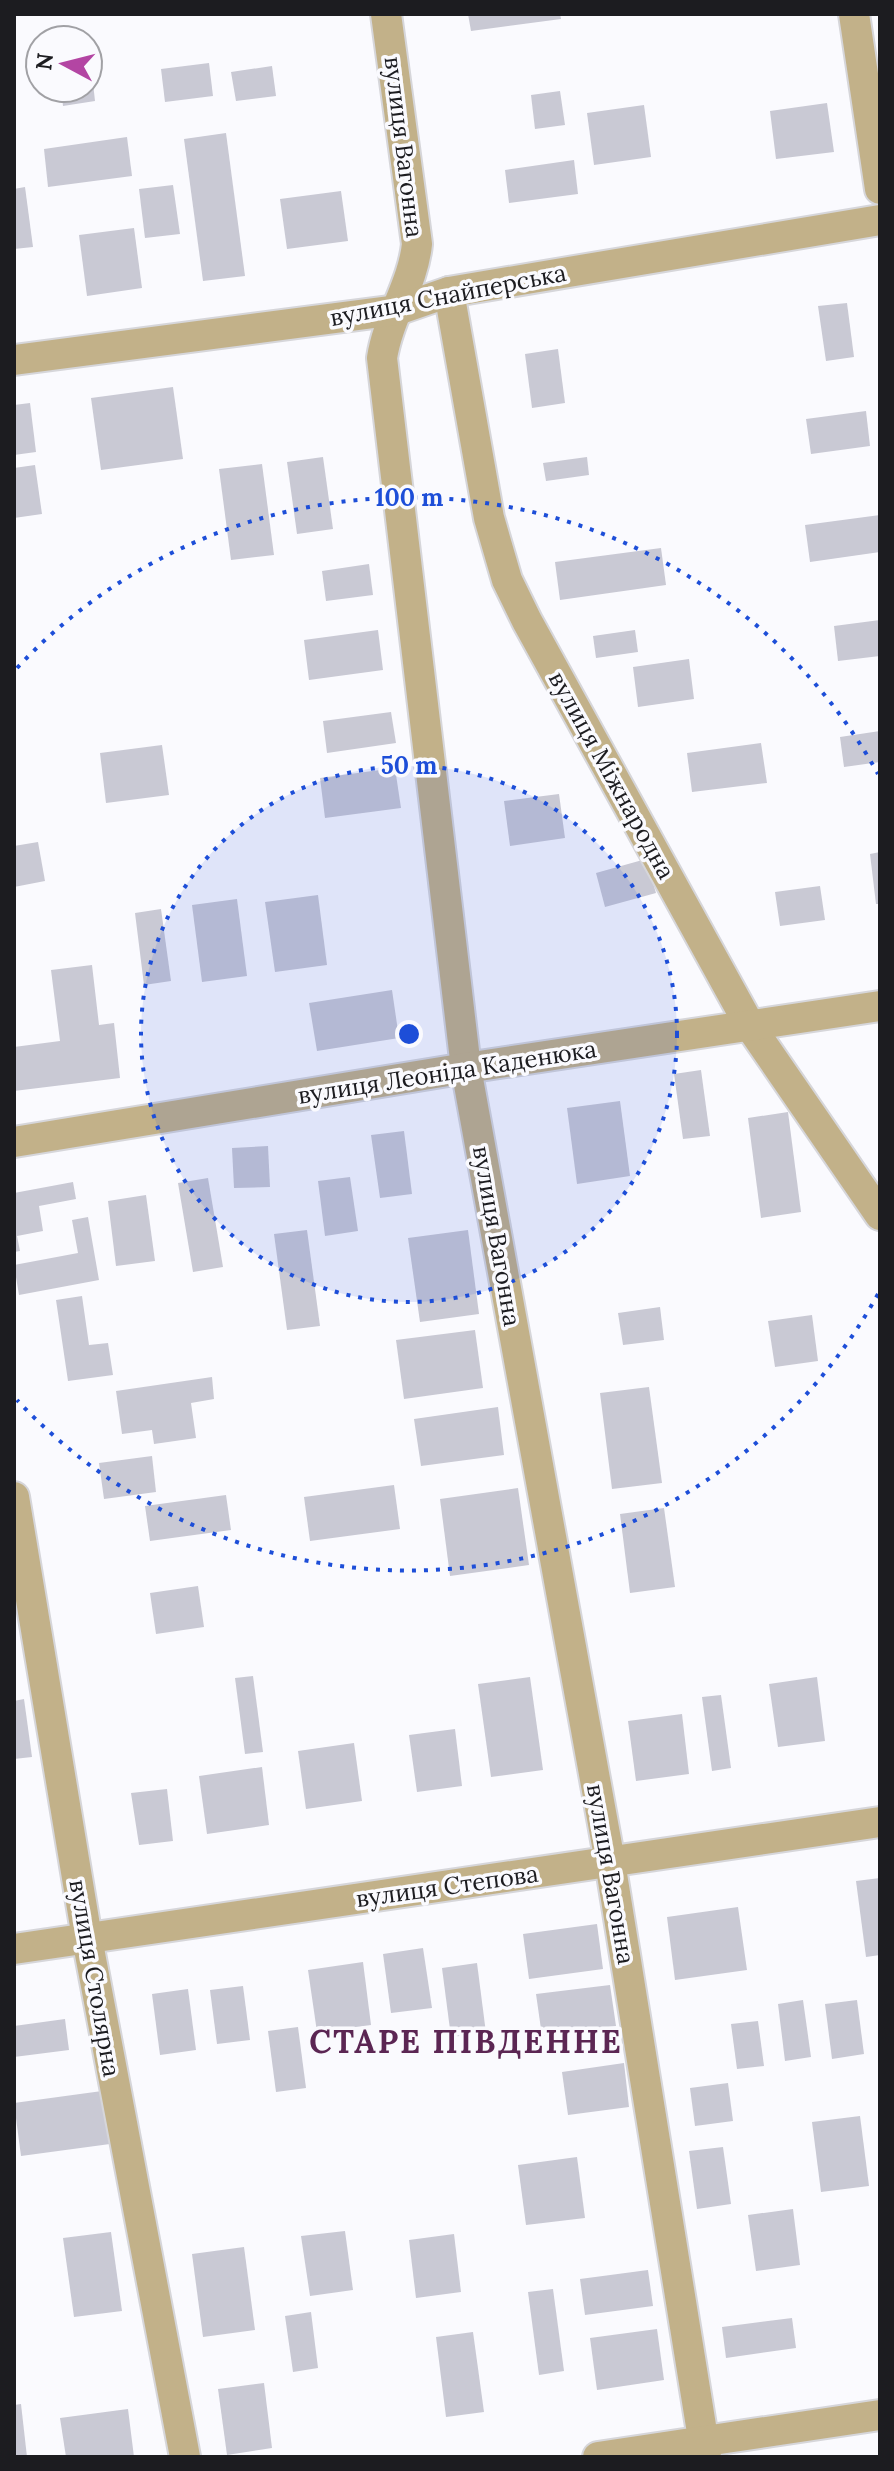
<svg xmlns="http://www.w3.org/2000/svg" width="894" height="2471" viewBox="0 0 894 2471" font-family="Lora,serif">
<rect width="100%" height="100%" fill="#fafafe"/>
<g fill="#c9c9d4">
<polygon points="468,14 560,14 561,19 471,31"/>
<polygon points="209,63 213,96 165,102 161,69"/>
<polygon points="272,66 276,96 236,101 231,72"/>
<polygon points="88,74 92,74 95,101 63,106 61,88 88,88"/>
<polygon points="560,91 565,125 535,129 531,95"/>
<polygon points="827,103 834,152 776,159 770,111"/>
<polygon points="644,105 651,157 594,165 587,113"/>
<polygon points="226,133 245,276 203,281 184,139"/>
<polygon points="127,137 132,176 48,187 44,149"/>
<polygon points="574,160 578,194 509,203 505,170"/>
<polygon points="173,185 180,234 145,238 139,189"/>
<polygon points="25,187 33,247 14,249 14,189"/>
<polygon points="341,191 348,241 287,249 280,199"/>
<polygon points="134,228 142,288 87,296 79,235"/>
<polygon points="847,303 854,357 826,361 818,306"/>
<polygon points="558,349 565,403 532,408 525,354"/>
<polygon points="173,387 183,459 101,470 91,398"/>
<polygon points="30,403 36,452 14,455 14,405"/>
<polygon points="866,411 870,446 811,454 806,419"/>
<polygon points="323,457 333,529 297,534 287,462"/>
<polygon points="587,457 589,475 546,481 543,463"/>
<polygon points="262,464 274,555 231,560 219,469"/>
<polygon points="35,465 42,514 14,518 14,468"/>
<polygon points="880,515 880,552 810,562 805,525"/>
<polygon points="661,548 666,585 560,600 555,562"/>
<polygon points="369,564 373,595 326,601 322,571"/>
<polygon points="880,620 880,656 838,661 834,626"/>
<polygon points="378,630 383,670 309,680 304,640"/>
<polygon points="635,630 638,652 596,658 593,636"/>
<polygon points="689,659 694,699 638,707 633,667"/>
<polygon points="391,712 396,743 327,753 323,721"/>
<polygon points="880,731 880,762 844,767 840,737"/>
<polygon points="761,743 767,783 692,792 687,753"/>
<polygon points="162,745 169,795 106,803 100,753"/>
<polygon points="395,768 401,808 325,818 320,778"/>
<polygon points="559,794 565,838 510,846 504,801"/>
<polygon points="38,842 45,881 14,887 14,846"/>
<polygon points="880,852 880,904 876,904 870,854"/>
<polygon points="646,859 656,893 605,907 596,873"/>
<polygon points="820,886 825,920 780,926 775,892"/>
<polygon points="318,895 327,965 275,972 265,902"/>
<polygon points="237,899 247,976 202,982 192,905"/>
<polygon points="161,909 171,981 144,985 135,913"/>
<polygon points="92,965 99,1025 114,1023 120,1078 14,1091 14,1047 60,1041 51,970"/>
<polygon points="392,990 399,1038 317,1051 309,1003"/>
<polygon points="701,1070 710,1136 683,1139 674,1074"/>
<polygon points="620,1101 630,1176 577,1184 567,1108"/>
<polygon points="788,1112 801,1212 761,1218 748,1118"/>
<polygon points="404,1131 412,1194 380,1198 371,1135"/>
<polygon points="268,1146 270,1187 234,1188 232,1148"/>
<polygon points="350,1177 358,1231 325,1236 318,1181"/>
<polygon points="208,1178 223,1267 193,1272 178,1183"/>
<polygon points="73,1182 76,1199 39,1206 43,1231 17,1236 20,1251 14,1252 14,1193"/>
<polygon points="146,1195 155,1261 116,1266 108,1201"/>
<polygon points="88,1217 99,1280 19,1295 14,1265 78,1253 72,1220"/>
<polygon points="307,1230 320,1326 287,1330 274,1234"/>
<polygon points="468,1230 479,1314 420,1322 408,1238"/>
<polygon points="82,1296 89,1345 108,1343 113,1375 68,1381 56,1300"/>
<polygon points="660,1307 664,1340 623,1345 618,1313"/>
<polygon points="812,1315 818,1361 775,1367 768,1321"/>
<polygon points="475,1330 483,1388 404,1399 396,1340"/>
<polygon points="212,1377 214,1399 191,1403 196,1438 154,1444 152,1430 122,1434 116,1391"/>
<polygon points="649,1387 662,1483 612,1489 600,1393"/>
<polygon points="498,1407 504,1455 421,1466 414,1419"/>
<polygon points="152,1456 156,1492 104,1499 99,1463"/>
<polygon points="394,1485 400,1529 310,1541 304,1497"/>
<polygon points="518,1488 529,1565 450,1576 440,1499"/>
<polygon points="226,1495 231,1530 150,1541 145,1506"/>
<polygon points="664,1508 675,1587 630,1593 620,1514"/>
<polygon points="198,1586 204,1627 156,1634 150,1593"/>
<polygon points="253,1676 263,1752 245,1754 235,1678"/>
<polygon points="530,1677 543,1770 491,1777 478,1684"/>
<polygon points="817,1677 825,1741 778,1747 769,1684"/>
<polygon points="721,1695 731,1768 712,1771 702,1697"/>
<polygon points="24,1699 32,1757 14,1759 14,1701"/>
<polygon points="682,1714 689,1774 636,1781 628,1721"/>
<polygon points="455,1729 462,1786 417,1792 409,1735"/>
<polygon points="354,1743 362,1801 306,1809 298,1751"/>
<polygon points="262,1767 269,1825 207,1834 199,1776"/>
<polygon points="167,1789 173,1841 139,1845 131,1793"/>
<polygon points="880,1878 880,1955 866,1957 856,1881"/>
<polygon points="738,1907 747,1970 675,1980 667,1917"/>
<polygon points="597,1924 603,1969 529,1979 523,1934"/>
<polygon points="423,1948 432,2008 391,2013 383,1954"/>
<polygon points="363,1962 371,2025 317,2032 308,1970"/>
<polygon points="477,1963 486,2033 451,2037 442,1968"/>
<polygon points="610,1985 616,2026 542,2036 536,1994"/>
<polygon points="243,1986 250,2040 217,2044 210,1990"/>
<polygon points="188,1989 196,2050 160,2055 152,1994"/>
<polygon points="803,2000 811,2057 785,2061 778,2004"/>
<polygon points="857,2000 864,2054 832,2059 825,2004"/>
<polygon points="65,2019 69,2050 14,2057 14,2026"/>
<polygon points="758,2021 764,2066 737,2069 731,2024"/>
<polygon points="298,2027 306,2088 276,2092 268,2031"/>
<polygon points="624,2063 629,2107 568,2115 562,2072"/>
<polygon points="728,2083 733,2121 695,2126 690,2088"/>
<polygon points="102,2091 110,2144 21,2156 14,2103"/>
<polygon points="860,2116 869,2186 821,2192 812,2122"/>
<polygon points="723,2147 731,2204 697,2209 689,2151"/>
<polygon points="577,2157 585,2218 526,2225 518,2165"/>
<polygon points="793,2209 800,2265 756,2271 748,2215"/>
<polygon points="345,2231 353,2290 310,2296 301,2236"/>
<polygon points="111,2232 122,2311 74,2317 63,2238"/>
<polygon points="454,2234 461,2292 416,2298 409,2240"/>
<polygon points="244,2247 255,2330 203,2337 192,2254"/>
<polygon points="648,2270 653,2306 585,2315 580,2279"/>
<polygon points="553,2289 564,2371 539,2375 528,2292"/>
<polygon points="311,2312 318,2368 293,2372 285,2316"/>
<polygon points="792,2318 796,2348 726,2358 722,2327"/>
<polygon points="657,2329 664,2380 597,2390 590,2338"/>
<polygon points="473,2332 484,2412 446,2417 436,2337"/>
<polygon points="264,2383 272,2448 227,2455 218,2389"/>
<polygon points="21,2404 27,2457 14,2457 14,2405"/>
<polygon points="128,2409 134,2457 66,2457 60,2418"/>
</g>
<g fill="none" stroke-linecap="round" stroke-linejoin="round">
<defs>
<g id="street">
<path d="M386,14L417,244C413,284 388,318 382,358L466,1068L610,1862L706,2457"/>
<polyline points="854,14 880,189"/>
<polyline points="449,292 489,518 507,580 527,621 750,1026 880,1215"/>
<polyline points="14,360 397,310 449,292 880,220"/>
<polyline points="14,1142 466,1068 880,1006"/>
<polyline points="14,1497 87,1938 185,2457"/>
<polyline points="14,1949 880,1822"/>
<polyline points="598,2457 880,2415"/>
</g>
</defs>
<use href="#street" stroke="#d6d6da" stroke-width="34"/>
<use href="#street" stroke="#c2b189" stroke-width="30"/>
</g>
<circle cx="409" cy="1034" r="268" fill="#1d4ed8" fill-opacity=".12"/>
<g fill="none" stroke="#1d4ed8" stroke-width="4" stroke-dasharray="4 8">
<circle cx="409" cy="1034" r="268"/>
<path d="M878 1294A536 536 0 0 1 17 1400M17 668A536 536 0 0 1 878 774"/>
</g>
<g text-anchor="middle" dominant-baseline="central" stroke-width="7" stroke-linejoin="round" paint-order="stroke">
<g font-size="24" fill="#1c1c20" stroke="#fafafe">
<text transform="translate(404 147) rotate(83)">вулиця Вагонна</text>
<text transform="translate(448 295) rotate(-11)">вулиця Снайперська</text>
<text transform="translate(612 775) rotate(61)">вулиця Міжнародна</text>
<text transform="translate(447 1072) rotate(-9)">вулиця Леоніда Каденюка</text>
<text transform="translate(497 1236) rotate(80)">вулиця Вагонна</text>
<text transform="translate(611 1874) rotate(80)">вулиця Вагонна</text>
<text transform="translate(447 1886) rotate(-8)">вулиця Степова</text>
<text transform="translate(95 1978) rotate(80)">вулиця Столярна</text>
</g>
<g font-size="32" font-weight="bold" letter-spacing="2" fill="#5b2653" stroke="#fafafe">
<text x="466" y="2041">СТАРЕ ПІВДЕННЕ</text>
</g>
</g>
<circle cx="409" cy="1034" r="12" fill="#1d4ed8" stroke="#fafafe" stroke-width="4"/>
<g font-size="24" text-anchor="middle" font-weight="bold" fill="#1d4ed8" stroke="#fafafe" stroke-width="7" stroke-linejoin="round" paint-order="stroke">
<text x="409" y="506">100 m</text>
<text x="409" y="774">50 m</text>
</g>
<rect width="894" height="2471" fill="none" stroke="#1c1c20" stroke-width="32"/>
<g transform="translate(64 64) rotate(277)"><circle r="38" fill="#fafafe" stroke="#a1a1a5" stroke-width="2"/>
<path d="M0-6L14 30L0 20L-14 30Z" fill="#b345a3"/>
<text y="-12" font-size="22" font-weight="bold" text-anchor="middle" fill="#1c1c20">N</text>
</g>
</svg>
